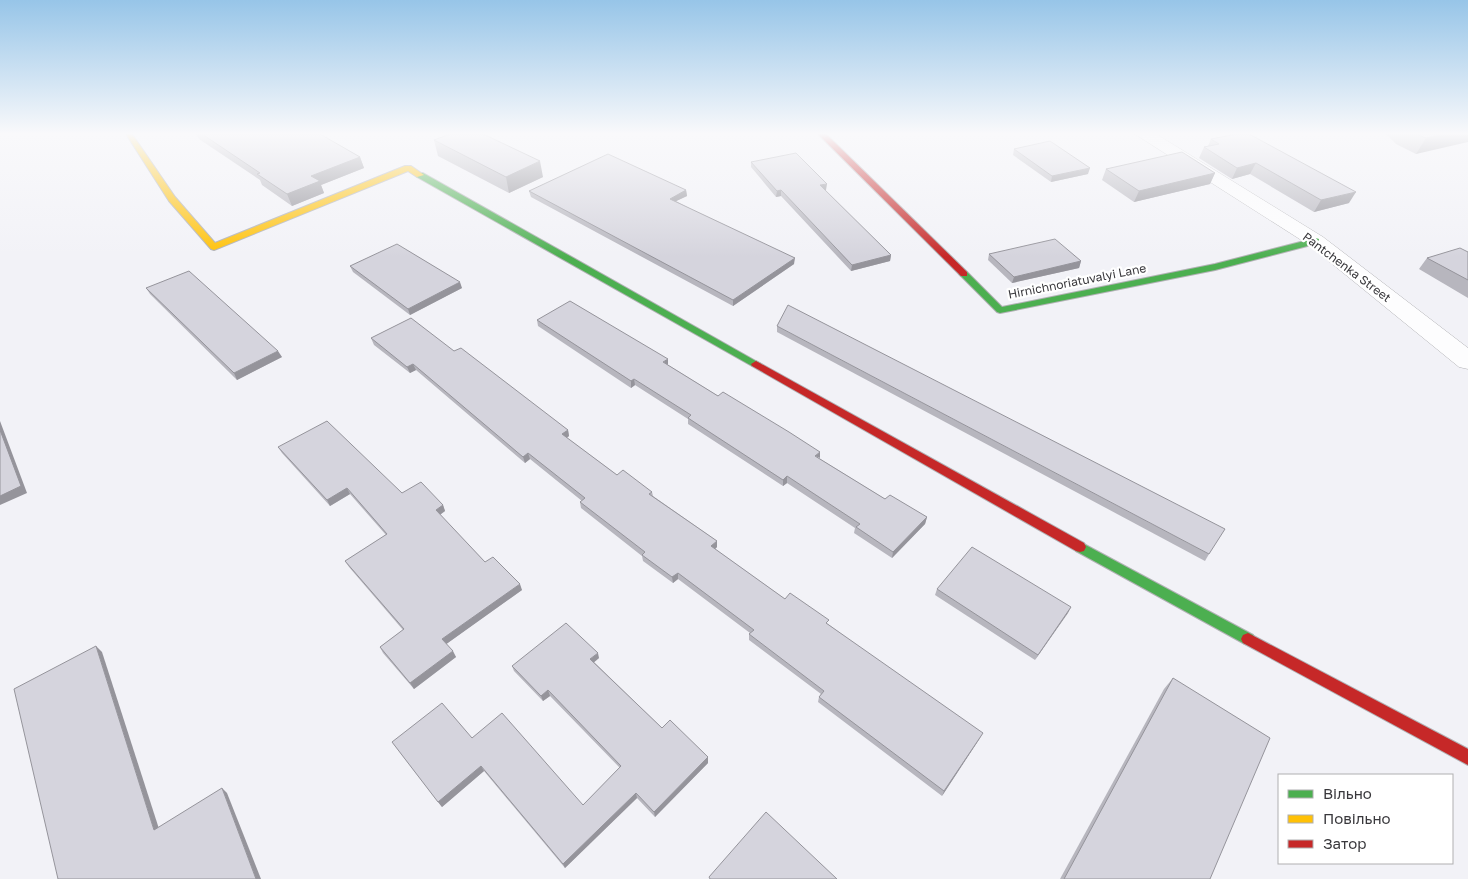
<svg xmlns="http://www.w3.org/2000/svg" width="1468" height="879" viewBox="0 0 1468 879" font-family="'Golos Text',sans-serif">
<rect width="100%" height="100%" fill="#f2f2f7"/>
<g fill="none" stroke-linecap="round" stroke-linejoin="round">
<defs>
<polygon id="street" points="1135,134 1156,134 1323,237 1468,348 1468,369 1459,367 1309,245"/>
<g id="fast">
<polygon points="417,173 423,173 761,364 760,366 752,366 417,177"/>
<polygon points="1316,238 1319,239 1319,243 1215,270 1000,313 997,312 959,274 961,272 967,272 1002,307 1215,264"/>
<polygon points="1080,542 1253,635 1255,639 1253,643 1248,645 1243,643 1076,551 1074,547 1076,543"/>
</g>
<polygon id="slow" points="126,134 132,134 175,197 215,243 405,166 411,166 424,175 417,177 408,171 214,250 211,249 169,201"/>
<g id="jam">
<polygon points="818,134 826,134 967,272 967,276 961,276"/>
<polygon points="756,361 1084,543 1086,547 1084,551 1080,552 1076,551 752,366 751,364"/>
<polygon points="1248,633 1468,749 1468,765 1243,643 1241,639 1243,635"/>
</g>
</defs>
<use href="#street" stroke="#b1b1b4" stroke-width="1"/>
<use href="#fast" stroke="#b1b1b4" stroke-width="2"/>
<use href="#slow" stroke="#b1b1b4" stroke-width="2"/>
<use href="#jam" stroke="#b1b1b4" stroke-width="2"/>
<use href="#street" fill="#fdfdfe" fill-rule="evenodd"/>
<use href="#fast" fill="#4caf50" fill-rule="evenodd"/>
<use href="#slow" fill="#ffc107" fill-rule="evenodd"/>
<use href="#jam" fill="#c62828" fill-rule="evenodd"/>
</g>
<g fill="#b7b6be">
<polygon points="196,134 320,134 360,157 364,168 321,185 324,193 292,206 262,185 260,180 199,139"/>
<polygon points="1386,134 1468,134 1416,154 1396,144"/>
<polygon points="1211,139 1349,203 1314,212 1250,174 1232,179 1199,158 1204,147 1208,146"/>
<polygon points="434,140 543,177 509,193 438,156"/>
<polygon points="1014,149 1088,174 1051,182 1013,155"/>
<polygon points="751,162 826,190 825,190 891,255 890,261 851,271 781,196 776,197 751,167"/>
<polygon points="1106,169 1215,173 1210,184 1134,202 1102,180"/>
<polygon points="686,190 687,196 676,201 794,264 733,306 531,197 529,191"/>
<polygon points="1468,252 1468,298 1419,269 1427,258"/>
<polygon points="989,254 1081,261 1079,268 1012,283 988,260"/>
<polygon points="350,266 462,288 410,315 353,272"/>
<polygon points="146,288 282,357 237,380 150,294"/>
<polygon points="537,320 668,365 885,499 927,517 925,524 892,558 854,533 855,528 787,483 783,486 688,424 688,419 635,385 631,388 538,326"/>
<polygon points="777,326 1209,554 1205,561 777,332"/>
<polygon points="371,338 454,351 568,430 569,436 567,438 617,475 652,492 653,496 717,541 717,547 715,549 785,599 828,624 980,738 942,796 818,702 819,697 821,694 749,640 749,634 750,633 678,579 673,583 643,561 642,556 581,508 580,502 582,501 530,459 525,463 416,370 410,373 374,345"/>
<polygon points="278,447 402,493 443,505 445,511 440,515 485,562 522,590 446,644 456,657 414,689 383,653 380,647 403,630 349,567 345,561 386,535 350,494 330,506 282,453"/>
<polygon points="937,589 1071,607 1035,660 935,595"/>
<polygon points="599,658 594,662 662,728 708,763 655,817 637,798 565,868 484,771 442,807 392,742 472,738 583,805 620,768 550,696 543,701 514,671 512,666"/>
<polygon points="1173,678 1210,879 1060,879 1164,689"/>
</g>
<g fill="#95949b">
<polygon points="1446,134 1468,134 1468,142 1416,154 1426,138"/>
<polygon points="360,157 364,168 321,185 324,193 292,206 287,194 311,176"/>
<polygon points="540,161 543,177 509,193 506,177"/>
<polygon points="1256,163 1250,174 1232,179 1237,168"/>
<polygon points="1090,168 1088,174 1051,182 1052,176"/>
<polygon points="1215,173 1210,184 1134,202 1139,191"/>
<polygon points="827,184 826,190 819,191 820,185"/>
<polygon points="686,190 687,196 670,204 670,199"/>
<polygon points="781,190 781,196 776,197 777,191"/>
<polygon points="1356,192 1349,203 1314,212 1321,200"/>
<polygon points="891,255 890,261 851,271 852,265"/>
<polygon points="795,258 794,264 733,306 733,300"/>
<polygon points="1081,261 1079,268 1012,283 1014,277"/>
<polygon points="460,282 462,288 410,315 408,309"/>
<polygon points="278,351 282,357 237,380 234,373"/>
<polygon points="668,359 668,365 663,362"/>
<polygon points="413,364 416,370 410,373 407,367"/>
<polygon points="634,379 635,385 631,388 631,381"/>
<polygon points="0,421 27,493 0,505"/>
<polygon points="568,430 569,436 563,440 562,434"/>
<polygon points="820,452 820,458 815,456"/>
<polygon points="528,453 530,459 525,463 523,457"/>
<polygon points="787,476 787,483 783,486 783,480"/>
<polygon points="347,488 350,494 330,506 327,500"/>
<polygon points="443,505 445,511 438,516 436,510"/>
<polygon points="927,517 925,524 892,558 893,552"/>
<polygon points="717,541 717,547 711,553 711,546"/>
<polygon points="678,573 678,579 673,583 672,577"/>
<polygon points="520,584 522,590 445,645 442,639"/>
<polygon points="1071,607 1068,613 1035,660 1038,655"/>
<polygon points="96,646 102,652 161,835 154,830"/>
<polygon points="453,651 456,657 414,689 410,683"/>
<polygon points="598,653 599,658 592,664 590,659"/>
<polygon points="548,690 550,696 543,701 541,696"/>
<polygon points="983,733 980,738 942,796 944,791"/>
<polygon points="708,757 708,763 655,817 654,812"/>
<polygon points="481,766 484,771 442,807 438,802"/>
<polygon points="222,788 227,793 261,879 256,879"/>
<polygon points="636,793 637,798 565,868 563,864"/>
</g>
<g fill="#d5d4dd" stroke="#95949b">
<polygon points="202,134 320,134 360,157 311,176 320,181 287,194 257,174 260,173"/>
<polygon points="450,134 483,134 540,161 506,177 434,140"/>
<polygon points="1237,134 1249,134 1356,192 1321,200 1256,163 1237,168 1204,147 1219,144 1211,139"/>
<polygon points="1416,134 1446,134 1426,138"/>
<polygon points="1050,141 1090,168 1052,176 1014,149"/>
<polygon points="1182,152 1215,173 1139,191 1106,169"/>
<polygon points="796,153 827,184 820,185 891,255 852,265 781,190 777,191 751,162"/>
<polygon points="608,154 686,190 670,199 795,258 733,300 529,191"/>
<polygon points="1055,239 1081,261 1014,277 989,254"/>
<polygon points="397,244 460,282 408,309 350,266"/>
<polygon points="1460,248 1468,252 1468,280 1427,258"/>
<polygon points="189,271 278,351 234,373 146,288"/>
<polygon points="570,301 668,359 663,362 718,396 723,392 789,432 820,452 815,456 885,499 890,495 927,517 893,552 856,527 860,524 787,476 783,480 688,418 691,415 634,379 631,381 537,320"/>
<polygon points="788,305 1225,529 1209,554 777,326"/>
<polygon points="411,318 454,351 461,348 568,430 562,434 617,475 623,470 652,492 649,494 717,541 711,546 785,599 790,593 829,620 826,623 983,733 944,791 819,697 824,691 749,634 754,630 678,573 672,577 642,555 645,552 580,502 585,498 528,453 523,457 413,364 407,367 371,338"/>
<polygon points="327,421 402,493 421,482 443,505 436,510 485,562 493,557 520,584 442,639 453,651 410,683 380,647 404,629 345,561 387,534 347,488 327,500 278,447"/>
<polygon points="0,430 21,486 0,496"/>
<polygon points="972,547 1071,607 1038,655 937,589"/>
<polygon points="566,623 598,653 590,659 662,728 670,720 708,757 654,812 636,793 563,864 481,766 438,802 392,742 442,703 472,738 502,713 583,805 621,766 548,690 541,696 512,666"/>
<polygon points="96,646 154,830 222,788 256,879 58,879 14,689"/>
<polygon points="1173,678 1270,738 1210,879 1064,879"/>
<polygon points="766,812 837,879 710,879 709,877"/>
</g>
<linearGradient id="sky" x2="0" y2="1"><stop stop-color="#97c5e8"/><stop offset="0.52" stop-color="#f9f9fb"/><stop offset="1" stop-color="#f9f9fb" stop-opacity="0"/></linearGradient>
<rect width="1468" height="257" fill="url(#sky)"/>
<g text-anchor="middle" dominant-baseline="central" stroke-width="4.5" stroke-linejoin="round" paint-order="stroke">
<g font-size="12" fill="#39383c" stroke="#fff">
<text transform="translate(1347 267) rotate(37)">Pantchenka Street</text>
<text transform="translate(1077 281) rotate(-11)">Hirnichnoriatuvalyi Lane</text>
</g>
</g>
<rect x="1278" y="774" width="175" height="90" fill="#ffffff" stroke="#b0afb1"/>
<rect x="1288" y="790" width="25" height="8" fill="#4caf50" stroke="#b0afb1"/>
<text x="1323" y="799" font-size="15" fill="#39383c">Вільно</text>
<rect x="1288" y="815" width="25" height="8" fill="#ffc107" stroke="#b0afb1"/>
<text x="1323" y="824" font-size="15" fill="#39383c">Повільно</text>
<rect x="1288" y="840" width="25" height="8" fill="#c62828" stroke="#b0afb1"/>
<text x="1323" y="849" font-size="15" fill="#39383c">Затор</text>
</svg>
